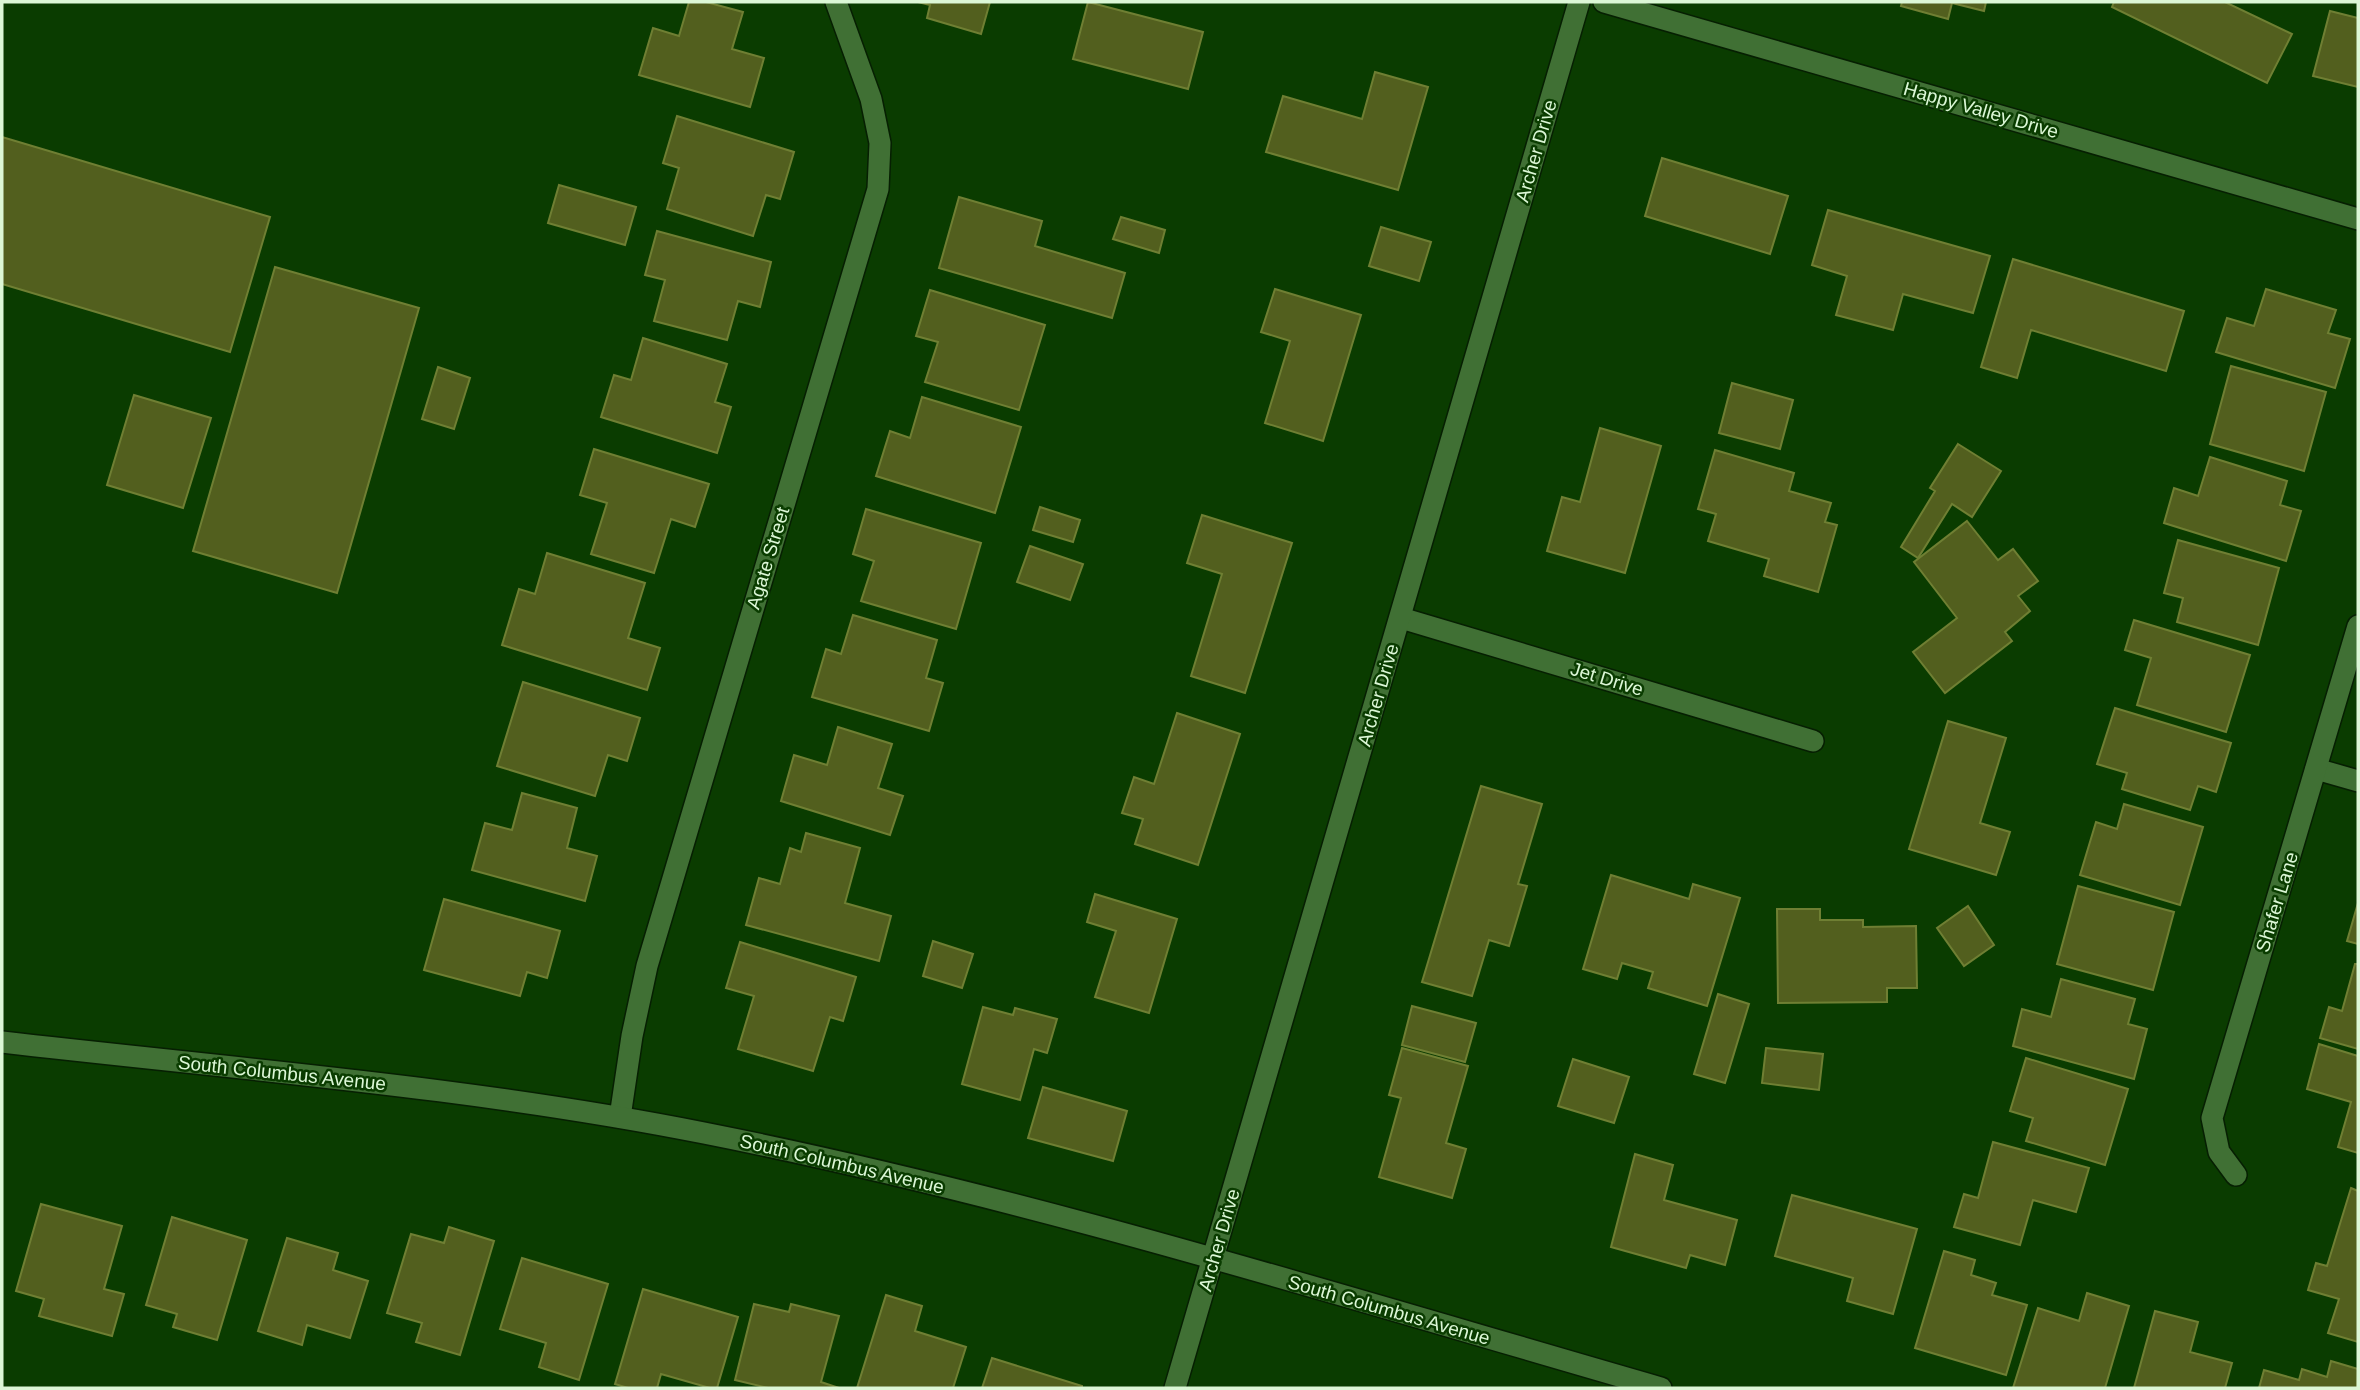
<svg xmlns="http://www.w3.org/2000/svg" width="2360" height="1390" viewBox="0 0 2360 1390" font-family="Helvetica,sans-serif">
<rect width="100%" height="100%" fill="#0a3c00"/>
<g fill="#525f1e" stroke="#6f7f33" stroke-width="2">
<polygon points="689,2 706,2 743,12 732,49 764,58 750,107 639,75 653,28 679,36"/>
<polygon points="918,2 990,2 981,34 927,18 930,5"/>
<polygon points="1088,2 1203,32 1188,89 1073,59"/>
<polygon points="1902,2 1986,2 1984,11 1952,3 1948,19 1901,6"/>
<polygon points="2114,2 2225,2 2292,34 2267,83 2112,7"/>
<polygon points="2330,11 2358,18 2358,87 2313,76"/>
<polygon points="1375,72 1428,87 1398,190 1266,152 1283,96 1362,119"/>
<polygon points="677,116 794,152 780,199 766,195 753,236 667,209 679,168 663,163"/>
<polygon points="2,137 270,217 230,352 2,284"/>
<polygon points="1662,158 1788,196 1770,254 1645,216"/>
<polygon points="559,185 636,207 625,245 548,223"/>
<polygon points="959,197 1042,221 1035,246 1125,273 1112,318 939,268"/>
<polygon points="1828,210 1990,256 1973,313 1903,294 1893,330 1836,315 1847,276 1812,265"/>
<polygon points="1121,217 1165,230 1159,253 1113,239"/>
<polygon points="1381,227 1431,242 1419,281 1369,266"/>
<polygon points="657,231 771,262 760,307 738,301 727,340 654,321 665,280 645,275"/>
<polygon points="2013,259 2184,311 2166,371 2031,330 2017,378 1981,367"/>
<polygon points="275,267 419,308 337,593 193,551"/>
<polygon points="1275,289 1361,315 1323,441 1265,423 1290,341 1261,332"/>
<polygon points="2266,289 2336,310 2328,333 2350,339 2335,388 2216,352 2227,318 2254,326"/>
<polygon points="930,290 1045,325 1019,410 925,382 938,342 916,336"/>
<polygon points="643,338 727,364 715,402 731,407 717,453 601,417 614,375 631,380"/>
<polygon points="2231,366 2326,392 2304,471 2210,444"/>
<polygon points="438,367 470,378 454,429 422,419"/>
<polygon points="1732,383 1793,400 1780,449 1719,433"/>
<polygon points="134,395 211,418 183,508 107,485"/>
<polygon points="922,397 1021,427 995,513 876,476 890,431 910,438"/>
<polygon points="1600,428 1661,446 1625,573 1547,551 1562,497 1580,502"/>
<polygon points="1958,444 2001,471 1972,517 1952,504 1918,558 1901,547 1935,491 1930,488"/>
<polygon points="594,449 709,484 695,527 671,519 654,573 591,554 607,503 580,495"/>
<polygon points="1715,450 1794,473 1789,491 1831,503 1825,522 1837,525 1818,592 1764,576 1769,559 1708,541 1716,514 1698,509"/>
<polygon points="2210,457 2287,481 2280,505 2301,511 2286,561 2164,523 2174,488 2198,496"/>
<polygon points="1040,507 1080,520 1073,542 1033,530"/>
<polygon points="866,509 981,543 956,629 861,601 874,561 853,554"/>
<polygon points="1202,515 1292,543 1245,693 1191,676 1222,574 1187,563"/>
<polygon points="1967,521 1998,560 2013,549 2038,581 2018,596 2030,611 2005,632 2012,641 1945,693 1913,652 1957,618 1914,562"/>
<polygon points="2178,540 2279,568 2258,645 2177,622 2183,598 2164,593"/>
<polygon points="1030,546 1083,564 1070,600 1017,582"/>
<polygon points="547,553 645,583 628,638 660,648 647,690 502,645 519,589 535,594"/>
<polygon points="853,615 937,640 926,678 943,683 929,731 812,697 826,649 841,654"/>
<polygon points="2134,620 2250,655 2226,732 2137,705 2151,658 2125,650"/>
<polygon points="523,682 640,718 627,761 608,755 595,796 497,766"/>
<polygon points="2115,708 2231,743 2216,792 2198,786 2190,810 2122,789 2127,773 2097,764"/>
<polygon points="1177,713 1240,734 1198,865 1135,844 1143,819 1122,813 1134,777 1154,784"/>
<polygon points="1948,721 2006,738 1980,823 2010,832 1996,875 1909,849"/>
<polygon points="838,727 892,744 878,788 903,796 890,835 781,801 794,755 827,765"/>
<polygon points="1481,786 1542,804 1518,884 1527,886 1509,946 1489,940 1472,996 1422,982"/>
<polygon points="522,793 577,808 567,848 597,856 585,901 472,870 485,823 512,830"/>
<polygon points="2124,804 2203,827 2180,905 2080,875 2096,822 2117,829"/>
<polygon points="806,833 860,848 845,903 891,916 879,961 746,925 759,878 780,884 790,848 801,852"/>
<polygon points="1611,875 1689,899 1693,884 1740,898 1707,1006 1648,988 1653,972 1622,963 1617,979 1583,969"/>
<polygon points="2078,886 2174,912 2153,990 2057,964"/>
<polygon points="1095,894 1177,919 1149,1013 1095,997 1116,931 1087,922"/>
<polygon points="444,899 560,931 547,978 527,972 520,996 424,970"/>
<polygon points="2358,903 2358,944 2347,941"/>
<polygon points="1968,906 1994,945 1964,966 1937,928"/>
<polygon points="1777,909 1820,909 1820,920 1863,920 1863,927 1916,926 1917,988 1887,988 1887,1002 1778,1003"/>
<polygon points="933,941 973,954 962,988 923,976"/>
<polygon points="740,942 856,977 843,1021 830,1017 813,1071 738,1049 754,996 726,988"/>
<polygon points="2355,964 2358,964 2358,1049 2320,1038 2329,1007 2342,1011"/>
<polygon points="2061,979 2135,999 2128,1024 2147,1029 2134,1079 2013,1046 2022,1009 2051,1017"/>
<polygon points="1718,994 1749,1004 1725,1083 1694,1074"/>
<polygon points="1412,1006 1476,1023 1465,1062 1402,1045"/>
<polygon points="983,1007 1013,1015 1015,1008 1057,1019 1047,1053 1034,1049 1020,1100 962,1084"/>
<polygon points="2319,1044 2358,1056 2358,1153 2338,1147 2351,1102 2307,1089"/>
<polygon points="1402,1048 1468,1066 1446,1143 1466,1149 1452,1198 1379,1177 1401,1098 1389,1095"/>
<polygon points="1766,1048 1823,1054 1819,1090 1762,1083"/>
<polygon points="2026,1058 2128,1089 2105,1165 2026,1141 2033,1118 2010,1111"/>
<polygon points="1573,1059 1629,1077 1614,1123 1558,1106"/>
<polygon points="1043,1087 1127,1111 1113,1161 1028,1138"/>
<polygon points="1993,1142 2089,1168 2076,1212 2033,1200 2020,1245 1954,1227 1964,1194 1978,1198"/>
<polygon points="1635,1154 1673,1165 1664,1200 1737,1220 1725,1265 1690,1255 1686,1268 1611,1247"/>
<polygon points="2351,1188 2358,1191 2358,1342 2328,1333 2339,1299 2308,1290 2316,1263 2327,1266"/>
<polygon points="1792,1195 1917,1229 1893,1314 1847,1301 1853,1278 1775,1256"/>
<polygon points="41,1204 122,1226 104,1289 124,1294 112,1336 39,1316 44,1299 16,1291"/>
<polygon points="172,1217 247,1240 217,1340 173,1327 177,1314 146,1305"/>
<polygon points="449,1227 494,1241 460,1355 416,1342 422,1323 387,1313 411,1234 444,1243"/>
<polygon points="287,1238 338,1253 333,1270 368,1281 350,1338 307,1325 302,1345 258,1331"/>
<polygon points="1944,1251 1975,1260 1971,1275 1996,1283 1992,1295 2027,1305 2006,1375 1915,1348"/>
<polygon points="522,1258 608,1284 579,1380 539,1367 546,1343 500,1329"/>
<polygon points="643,1289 738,1317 717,1388 710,1388 661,1374 657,1388 628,1388 615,1384"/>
<polygon points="2087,1293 2129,1306 2105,1388 2013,1388 2038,1308 2079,1321"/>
<polygon points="886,1295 922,1306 915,1331 966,1347 953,1388 857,1388"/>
<polygon points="754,1304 789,1312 791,1304 839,1316 821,1382 839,1388 768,1388 735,1380"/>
<polygon points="2155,1311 2198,1322 2190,1352 2232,1363 2225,1388 2134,1388"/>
<polygon points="992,1358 1082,1386 1082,1388 982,1388"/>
<polygon points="2331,1361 2358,1369 2357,1388 2259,1388 2264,1370 2299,1380 2302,1369 2327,1377"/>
</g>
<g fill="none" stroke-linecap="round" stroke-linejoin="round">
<defs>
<g id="minor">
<polyline points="1401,618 1813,741"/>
<polyline points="2316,769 2358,781"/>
<polyline points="620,1117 632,1036 647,966 878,189 880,143 871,99 836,2"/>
<polyline points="2236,1175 2219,1152 2212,1118 2358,626"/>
</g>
<g id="tertiary">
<polyline points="1604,2 2358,219"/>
<polyline points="1175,1388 1579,2"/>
</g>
<path id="secondary" d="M2,1042C236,1069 472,1087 704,1133C1028,1197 1344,1297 1661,1388"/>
</defs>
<use href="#minor" stroke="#061f02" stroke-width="24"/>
<use href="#tertiary" stroke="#061f02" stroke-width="24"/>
<use href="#secondary" stroke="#061f02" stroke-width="24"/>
<use href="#minor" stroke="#407034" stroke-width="21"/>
<use href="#tertiary" stroke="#407034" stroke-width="21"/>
<use href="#secondary" stroke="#407034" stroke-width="21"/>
</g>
<g text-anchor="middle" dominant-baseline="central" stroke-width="5" stroke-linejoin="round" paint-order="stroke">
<g font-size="19" fill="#dcf7d6" stroke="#0a3c00">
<text transform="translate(1981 110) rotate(16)">Happy Valley Drive</text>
<text transform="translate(1536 151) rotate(-74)">Archer Drive</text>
<text transform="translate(768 558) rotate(-73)">Agate Street</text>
<text transform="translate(1607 679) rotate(17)">Jet Drive</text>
<text transform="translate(1378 695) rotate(-74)">Archer Drive</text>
<text transform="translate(2277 902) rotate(-73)">Shafer Lane</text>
<text transform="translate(282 1073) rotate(6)">South Columbus Avenue</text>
<text transform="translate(842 1164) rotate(13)">South Columbus Avenue</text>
<text transform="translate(1219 1240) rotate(-74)">Archer Drive</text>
<text transform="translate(1389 1310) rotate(16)">South Columbus Avenue</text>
</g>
</g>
<rect width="2360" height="1390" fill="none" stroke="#dcf7d6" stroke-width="7"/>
</svg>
